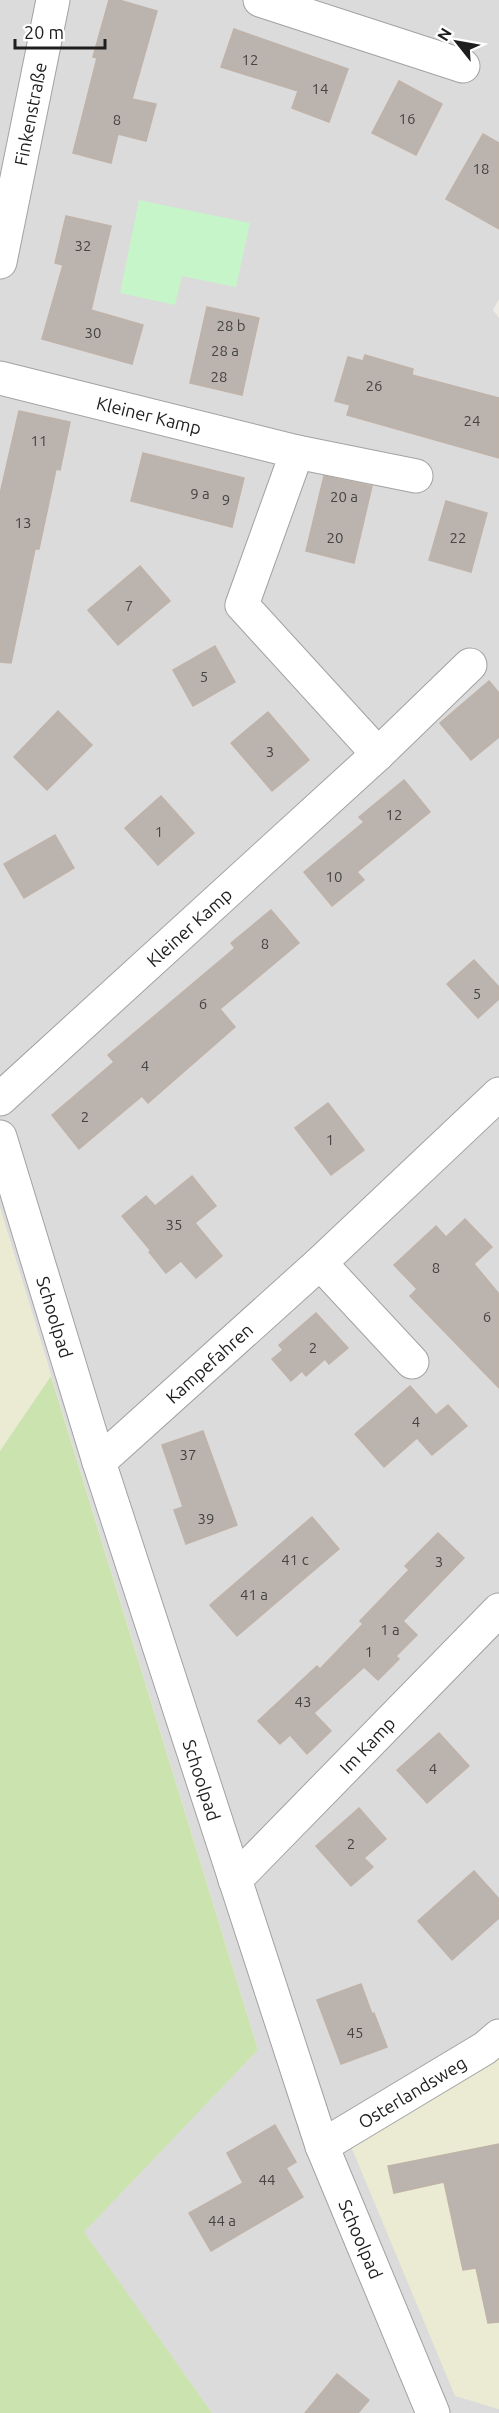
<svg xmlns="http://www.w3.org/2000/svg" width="499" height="2413" viewBox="0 0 499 2413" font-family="Ubuntu,sans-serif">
<rect width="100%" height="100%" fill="#eeebe5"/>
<polygon fill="#dcdbdb" points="0,0 499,0 499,299 493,310 499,318 499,2055 455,2395 499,2409 499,2413 212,2413 83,2232 258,2050 0,1208"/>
<g fill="#eaebd2">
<polygon points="0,1208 51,1376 0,1451"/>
<polygon points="499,2055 499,2409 455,2396 350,2144"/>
</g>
<polygon fill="#cbe4af" points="51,1376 258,2050 84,2232 212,2413 0,2413 0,1451"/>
<polygon fill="#c5f5c8" points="139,200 250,223 236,287 182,276 175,305 120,293"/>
<g fill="#bbb4ae" stroke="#bfb2a9" stroke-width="1.5">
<polygon points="109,0 119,0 157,11 132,99 156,104 146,141 118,134 111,163 73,153 97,58 93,57"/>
<polygon points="234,29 348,69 329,122 292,108 298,91 221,67"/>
<polygon points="399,81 442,104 416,155 372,133"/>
<polygon points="483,134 499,143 499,229 446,199"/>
<polygon points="66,216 111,226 91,310 143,325 132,364 42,339 63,265 55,263"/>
<polygon points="207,307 259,318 242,395 190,383"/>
<polygon points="365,355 413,369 412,375 499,398 499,458 347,415 350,405 335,401 348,357 363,361"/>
<polygon points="19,411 70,422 60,470 56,469 39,549 35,549 11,663 0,662 0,494"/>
<polygon points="143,453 244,478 232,527 131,501"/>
<polygon points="324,476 372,486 354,563 306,551"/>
<polygon points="446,501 487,513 471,572 429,560"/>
<polygon points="140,566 170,601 118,645 88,610"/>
<polygon points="215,646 235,682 193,706 173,670"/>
<polygon points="489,681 499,693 499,737 471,760 440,723"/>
<polygon points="58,711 92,745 47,790 14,757"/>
<polygon points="268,712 309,760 272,791 231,743"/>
<polygon points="404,780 430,812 357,872 364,880 332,906 304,872 364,822 359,817"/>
<polygon points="161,796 194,833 158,865 125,828"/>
<polygon points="55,835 74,868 24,898 4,864"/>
<polygon points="271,910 299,943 220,1009 235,1027 148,1103 142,1096 79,1149 52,1115 114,1062 108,1055 235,948 231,943"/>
<polygon points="474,960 499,987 499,999 478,1018 447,984"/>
<polygon points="328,1103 364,1150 331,1175 295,1128"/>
<polygon points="192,1176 216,1206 195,1223 222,1256 196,1278 181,1261 166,1273 149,1252 151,1251 122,1216 146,1196 155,1206"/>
<polygon points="465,1219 492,1247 474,1264 499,1294 499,1388 410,1296 417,1289 394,1265 436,1226 446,1237"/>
<polygon points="316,1313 348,1348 329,1364 325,1359 306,1376 302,1371 291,1381 272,1359 283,1350 279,1345"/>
<polygon points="410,1386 436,1415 448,1405 467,1426 432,1455 417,1438 384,1467 355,1434"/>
<polygon points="203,1431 237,1525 186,1544 174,1510 183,1507 162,1445"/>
<polygon points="312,1517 339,1549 237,1636 210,1605"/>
<polygon points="438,1533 464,1558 403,1621 417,1635 396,1656 399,1659 378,1680 364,1667 314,1713 331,1731 307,1754 290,1735 280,1744 258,1721 317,1666 320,1669 363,1624 360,1621 409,1570 405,1566"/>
<polygon points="439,1733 469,1766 427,1803 397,1770"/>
<polygon points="359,1808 386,1839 364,1858 373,1867 351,1886 316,1846"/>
<polygon points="474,1871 499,1899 499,1918 452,1960 418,1921"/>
<polygon points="361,1984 372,2014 374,2013 387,2047 341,2064 317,2000"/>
<polygon points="275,2125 296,2162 286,2168 303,2197 211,2251 189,2213 243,2183 227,2153"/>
<polygon points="499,2144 499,2322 488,2323 476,2268 463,2270 444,2182 394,2193 388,2166"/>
<polygon points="337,2374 369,2400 358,2413 305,2413"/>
</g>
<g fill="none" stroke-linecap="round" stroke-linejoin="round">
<defs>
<g id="minor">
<polyline points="260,0 463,66"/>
<polyline points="0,262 53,0"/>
<polyline points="0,378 297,452 242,605 378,754"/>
<polyline points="297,452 416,476"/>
<polyline points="0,1099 378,754 470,665"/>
<polyline points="0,1137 99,1462 322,2146 433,2413"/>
<polyline points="320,1263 412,1362"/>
<polyline points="99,1462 320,1263 499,1094"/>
<polyline points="235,1880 499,1610"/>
<polyline points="322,2146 485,2048 499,2036"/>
</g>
</defs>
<use href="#minor" stroke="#a2a2a2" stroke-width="35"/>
<use href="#minor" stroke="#fff" stroke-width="33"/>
</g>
<g text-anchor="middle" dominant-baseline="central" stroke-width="6" stroke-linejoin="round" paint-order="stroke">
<g font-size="15" fill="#454442">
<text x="250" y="59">12</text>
<text x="320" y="88">14</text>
<text x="407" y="118">16</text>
<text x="117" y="119">8</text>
<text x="481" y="168">18</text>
<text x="83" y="245">32</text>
<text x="231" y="325">28 b</text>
<text x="93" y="332">30</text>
<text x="225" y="350">28 a</text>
<text x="219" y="376">28</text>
<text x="374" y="385">26</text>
<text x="472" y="420">24</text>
<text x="39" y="440">11</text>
<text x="200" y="493">9 a</text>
<text x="344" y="496">20 a</text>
<text x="226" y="499">9</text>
<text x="23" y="522">13</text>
<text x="335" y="537">20</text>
<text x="458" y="537">22</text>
<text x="129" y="605">7</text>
<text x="204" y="676">5</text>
<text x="270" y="751">3</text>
<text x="394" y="814">12</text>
<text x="159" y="831">1</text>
<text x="334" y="876">10</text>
<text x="265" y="943">8</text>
<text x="477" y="993">5</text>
<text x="203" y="1003">6</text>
<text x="145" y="1065">4</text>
<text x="85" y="1116">2</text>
<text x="330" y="1139">1</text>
<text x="174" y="1224">35</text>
<text x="436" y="1267">8</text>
<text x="487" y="1316">6</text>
<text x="313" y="1347">2</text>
<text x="416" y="1421">4</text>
<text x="188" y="1454">37</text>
<text x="206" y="1518">39</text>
<text x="295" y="1559">41 c</text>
<text x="439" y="1561">3</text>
<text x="254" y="1594">41 a</text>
<text x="390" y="1629">1 a</text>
<text x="369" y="1651">1</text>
<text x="303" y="1701">43</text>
<text x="433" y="1768">4</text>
<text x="351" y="1843">2</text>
<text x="355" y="2032">45</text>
<text x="267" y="2179">44</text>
<text x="222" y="2220">44 a</text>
</g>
<g font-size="18" fill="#1e1e1e" stroke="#fff">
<text transform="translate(30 114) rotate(-79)">Finkenstraße</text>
<text transform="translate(149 415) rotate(14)">Kleiner Kamp</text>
<text transform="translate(189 927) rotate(-42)">Kleiner Kamp</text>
<text transform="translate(55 1317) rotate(73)">Schoolpad</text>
<text transform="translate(209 1363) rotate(-42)">Kampefahren</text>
<text transform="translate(367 1745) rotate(-46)">Im Kamp</text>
<text transform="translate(202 1780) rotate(72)">Schoolpad</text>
<text transform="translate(412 2092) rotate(-31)">Osterlandsweg</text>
<text transform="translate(361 2239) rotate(67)">Schoolpad</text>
</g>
</g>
<g transform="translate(457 42) rotate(301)" stroke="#ffffff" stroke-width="4.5" paint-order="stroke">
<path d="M0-4.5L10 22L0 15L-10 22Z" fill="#1e1e1e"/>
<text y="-9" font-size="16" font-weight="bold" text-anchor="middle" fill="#1e1e1e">N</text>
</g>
<path d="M15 39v9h90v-9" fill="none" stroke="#1e1e1e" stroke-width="3"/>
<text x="24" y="39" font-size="18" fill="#1e1e1e" stroke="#ffffff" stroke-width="4.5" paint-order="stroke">20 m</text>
</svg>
